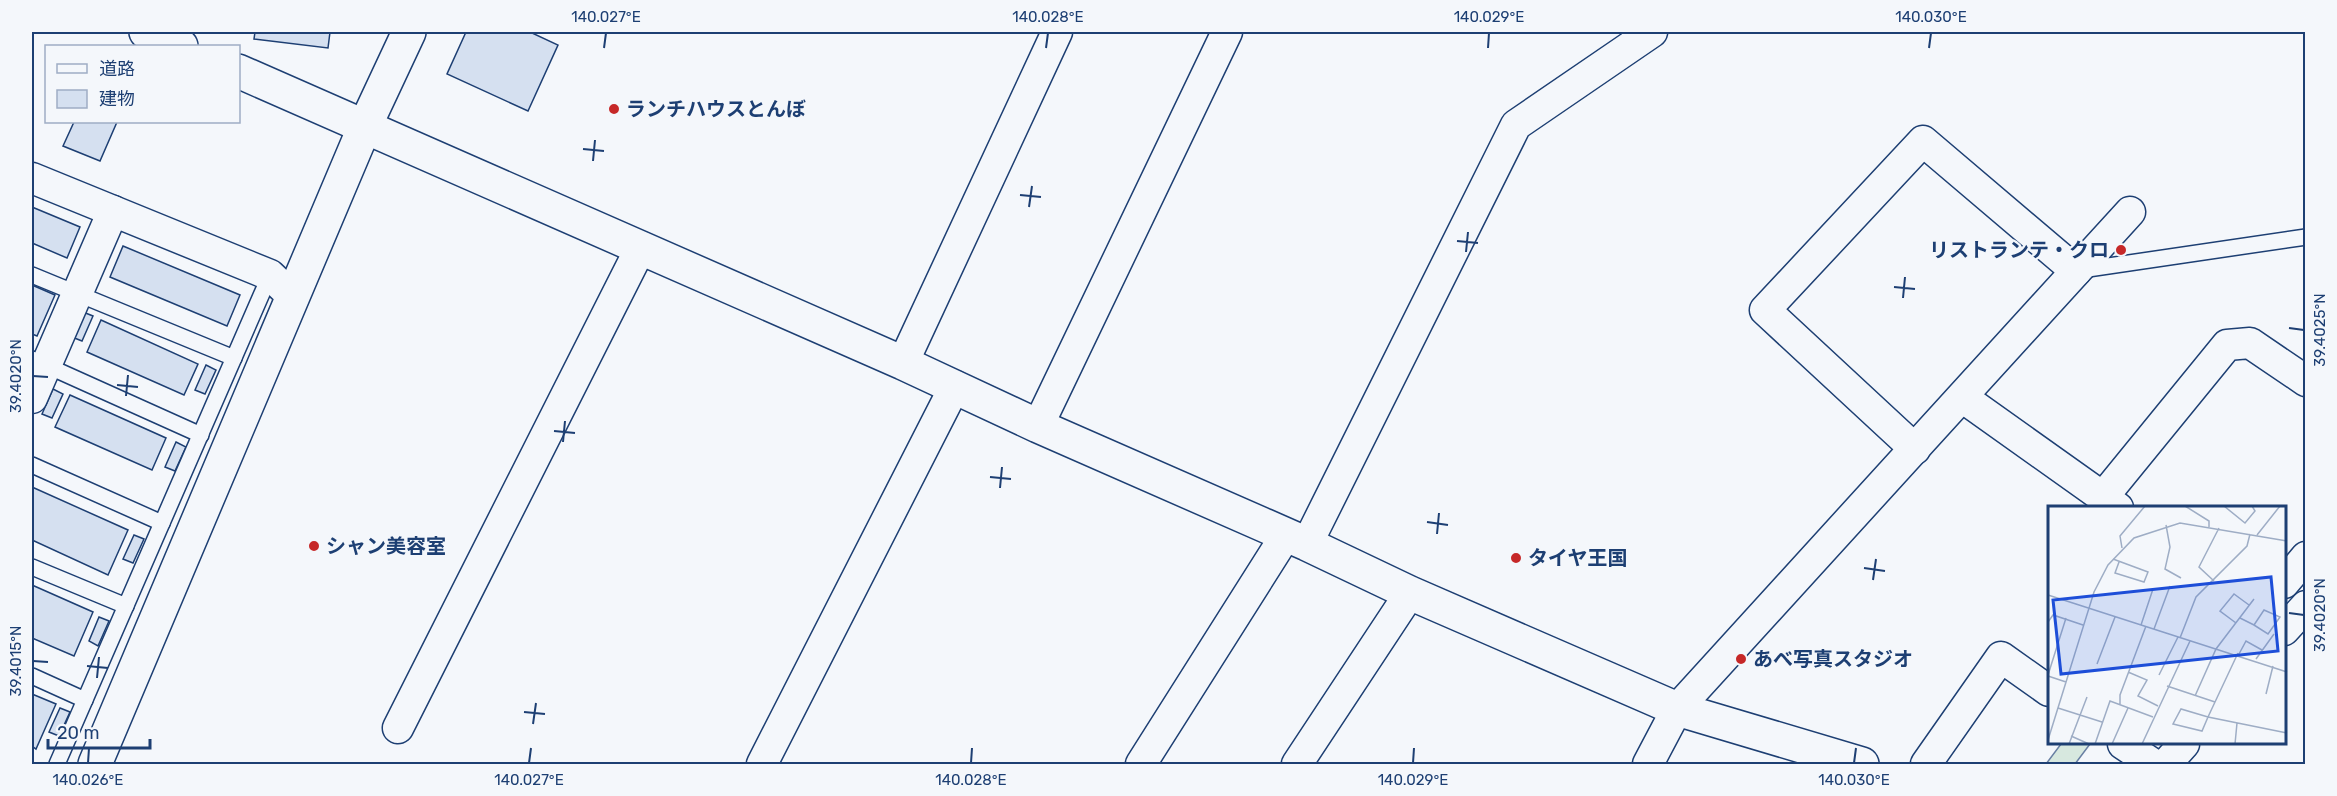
<svg xmlns="http://www.w3.org/2000/svg" width="2337" height="796" viewBox="0 0 2337 796" font-family="Rubik,'Noto Sans JP',sans-serif">
<rect width="100%" height="100%" fill="#f4f7fb"/>
<polygon fill="#d7e8df" stroke="#687fa3" stroke-width="1.5" points="2061,744 2090,744 2075,764 2046,764"/>
<g fill="#d5e0f0" stroke="#1d3f73" stroke-width="1.5">
<polygon points="255,32 330,32 328,48 254,39"/>
<polygon points="466,32 530,32 558,45 528,111 447,74"/>
<polygon points="74,122 117,122 100,161 63,146"/>
<polygon points="32,207 80,227 67,258 32,243"/>
<polygon points="123,246 240,295 227,326 110,277"/>
<polygon points="32,285 55,295 37,336 32,334"/>
<polygon points="83,312 93,316 82,341 72,337"/>
<polygon points="101,320 198,364 184,395 87,352"/>
<polygon points="206,365 216,370 205,394 195,390"/>
<polygon points="53,389 63,394 52,418 42,414"/>
<polygon points="70,395 166,438 152,470 55,427"/>
<polygon points="176,442 186,447 175,471 165,467"/>
<polygon points="32,487 128,530 108,575 32,540"/>
<polygon points="134,535 144,539 133,563 123,559"/>
<polygon points="32,585 93,612 74,656 32,638"/>
<polygon points="99,617 109,621 98,646 89,641"/>
<polygon points="32,694 56,704 36,749 32,746"/>
<polygon points="60,708 70,712 59,736 49,732"/>
</g>
<g fill="none" stroke-linecap="round" stroke-linejoin="round">
<defs>
<g id="lane">
<polyline points="2081,270 2306,237"/>
<polyline points="32,275 234,358"/>
<polyline points="32,359 201,435"/>
<polyline points="32,465 162,523"/>
<polyline points="32,567 126,606"/>
<polyline points="32,676 85,700"/>
<polyline points="57,764 270,275"/>
</g>
<g id="street">
<polyline points="32,178 270,275 293,297"/>
<polyline points="903,363 1057,32"/>
<polyline points="1962,397 2118,508"/>
<polyline points="32,398 113,211"/>
<polyline points="1038,426 1227,32"/>
<polyline points="1915,449 1765,310 1923,141 2076,271"/>
<polyline points="2103,497 2227,345 2250,343 2306,381"/>
<polyline points="1307,544 1516,125 1652,32"/>
<polyline points="2284,583 2306,557"/>
<polyline points="2284,630 2306,606"/>
<polyline points="398,728 641,247"/>
<polyline points="2123,744 2153,764"/>
<polyline points="762,764 955,386"/>
<polyline points="1141,764 1286,535"/>
<polyline points="1297,764 1410,593"/>
<polyline points="1648,764 1677,709 2130,212"/>
<polyline points="1926,764 2001,657 2049,691"/>
<polyline points="2166,764 2184,744"/>
</g>
<g id="secondary">
<polyline points="146,32 181,46"/>
<polyline points="238,71 903,363 1038,426 1307,544 1410,593 1677,709 1862,764"/>
<polyline points="95,764 365,126 409,32"/>
</g>
</defs>
<use href="#lane" stroke="#1d3f73" stroke-width="18"/>
<use href="#street" stroke="#1d3f73" stroke-width="33"/>
<use href="#secondary" stroke="#1d3f73" stroke-width="36"/>
<use href="#lane" stroke="#f4f7fb" stroke-width="15"/>
<use href="#street" stroke="#f4f7fb" stroke-width="30"/>
<use href="#secondary" stroke="#f4f7fb" stroke-width="33"/>
</g>
<path fill="none" stroke="#1d3f73" stroke-width="2" d="M604,48L606,33M1046,48L1048,33M1488,48L1489,33M1929,48L1931,33M583,149L604,151M593,161L595,140M1020,195L1041,197M1029,207L1032,186M1457,241L1478,243M1466,252L1468,232M1894,287L1915,289M1903,298L1905,277M2289,328L2304,330M33,376L48,377M117,385L138,387M126,396L128,375M554,431L575,433M563,442L565,421M990,477L1011,479M1000,488L1002,467M1427,522L1448,525M1437,534L1439,513M1864,568L1885,571M1873,580L1876,559M2289,613L2304,615M33,661L48,662M87,666L108,668M97,678L99,657M524,712L545,714M533,724L536,703M88,763L89,748M529,763L531,748M971,763L972,748M1413,763L1414,748M1854,763L1856,748"/>
<g fill="#c62828" stroke="#f4f7fb" stroke-width="2">
<circle cx="614" cy="109" r="6"/>
<circle cx="2121" cy="250" r="6"/>
<circle cx="314" cy="546" r="6"/>
<circle cx="1516" cy="558" r="6"/>
<circle cx="1741" cy="659" r="6"/>
</g>
<g text-anchor="middle" dominant-baseline="central" stroke-width="4.5" stroke-linejoin="round" paint-order="stroke">
<g font-size="20" font-weight="bold" fill="#1d3f73" stroke="#f4f7fb" text-anchor="start">
<text x="626" y="109">ランチハウスとんぼ</text>
<text x="2109" y="250" text-anchor="end">リストランテ・クロ</text>
<text x="326" y="546">シャン美容室</text>
<text x="1528" y="558">タイヤ王国</text>
<text x="1753" y="659">あべ写真スタジオ</text>
</g>
</g>
<g transform="translate(2048 506)">
<rect width="238" height="238" fill="#f4f7fb"/>
<path fill="none" stroke="#9eadc5" stroke-width="1.5" d="M137,0L161,15V21M176,0L197,17L207,5L204,0M118,19L122,41L117,63L133,72M209,29L232,0M74,42L72,30L97,0M65,53L100,66L96,76L67,67L71,56M166,75L151,61L171,22M0,89L239,166M192,112L206,119L220,128L232,111L216,104L206,119M0,116L5,109L35,119M188,117L172,105L186,88L201,99M93,119L105,83M106,123L122,80M132,132L148,91L199,40L202,28M190,147L167,196L160,211L154,225L125,218L133,203L160,211L239,227M191,148L198,135L214,144M208,153L226,128M49,158L67,111M80,166L99,174L90,190L110,200M0,169L18,112M111,169L130,131M0,170L18,176M119,180L167,196M218,188L225,160M147,190L168,143L206,93M72,198V189L98,120M10,202L54,216M23,230L41,238M0,234L46,86L60,59L86,32L132,17L239,35M21,238L39,191M47,238L62,195L105,211M64,238L80,202M94,238L142,135M187,238L189,217"/>
<path fill="#1d4ed8" fill-opacity="0.15" stroke="#1d4ed8" stroke-width="3" d="M223,71L230,145L13,168L5,94Z"/>
<rect width="238" height="238" fill="none" stroke="#1d3f73" stroke-width="3"/>
</g>
<rect width="2337" height="796" fill="none" stroke="#f4f7fb" stroke-width="66"/>
<rect x="45" y="45" width="195" height="78" fill="#f4f7fb" stroke="#9eadc5" stroke-width="1.5"/>
<rect x="57" y="64" width="30" height="9" fill="#f4f7fb" stroke="#9eadc5" stroke-width="1.5"/>
<text x="99" y="75" font-size="18" fill="#1d3f73">道路</text>
<rect x="57" y="90" width="30" height="18" fill="#d5e0f0" stroke="#9eadc5" stroke-width="1.5"/>
<text x="99" y="105" font-size="18" fill="#1d3f73">建物</text>
<path d="M48 739v9h102v-9" fill="none" stroke="#1d3f73" stroke-width="3"/>
<text x="57" y="739" font-size="18" fill="#1d3f73" stroke="#f4f7fb" stroke-width="4.5" paint-order="stroke">20 m</text>
<rect x="33" y="33" width="2271" height="730" fill="none" stroke="#1d3f73" stroke-width="2"/>
<g font-size="15" text-anchor="middle" fill="#1d3f73">
<text x="606" y="22">140.027°E</text>
<text x="1048" y="22">140.028°E</text>
<text x="1489" y="22">140.029°E</text>
<text x="1931" y="22">140.030°E</text>
<text transform="translate(2320 330) rotate(-90)" y="5">39.4025°N</text>
<text transform="translate(16 376) rotate(-90)" y="5">39.4020°N</text>
<text transform="translate(2320 615) rotate(-90)" y="5">39.4020°N</text>
<text transform="translate(16 661) rotate(-90)" y="5">39.4015°N</text>
<text x="88" y="785">140.026°E</text>
<text x="529" y="785">140.027°E</text>
<text x="971" y="785">140.028°E</text>
<text x="1413" y="785">140.029°E</text>
<text x="1854" y="785">140.030°E</text>
</g>
</svg>
